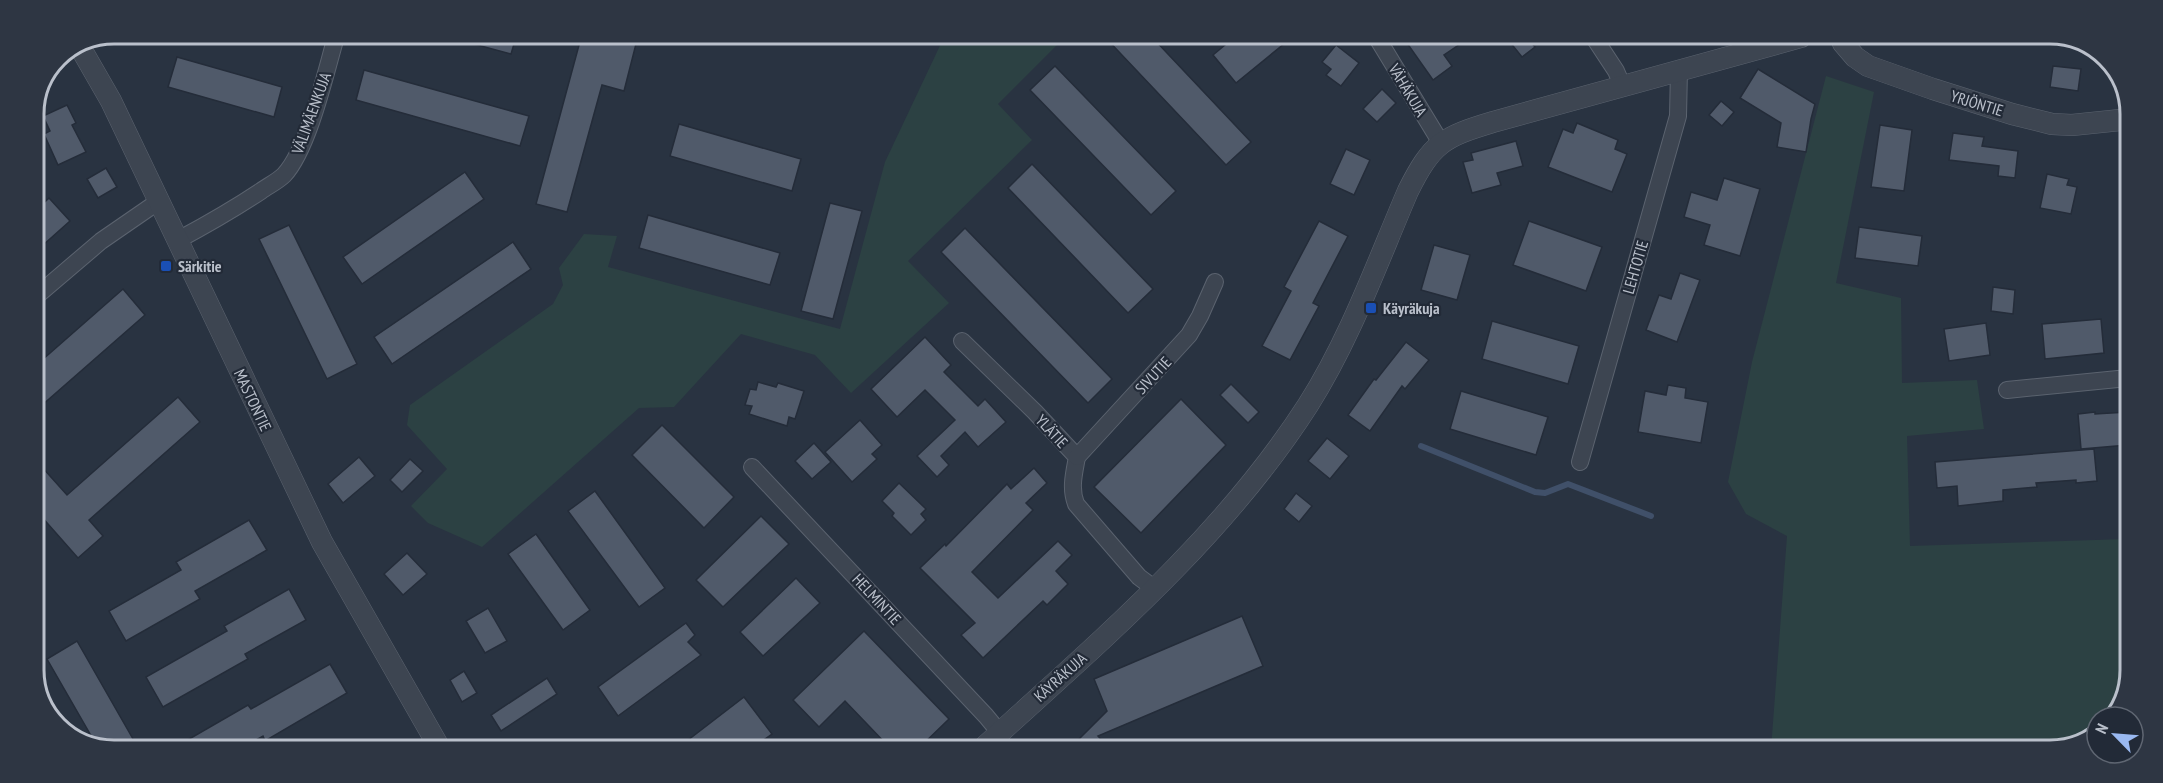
<svg xmlns="http://www.w3.org/2000/svg" width="2163" height="783" viewBox="0 0 2163 783" font-family="'PT Sans Narrow',sans-serif">
<rect width="100%" height="100%" fill="#293341"/>
<g fill="#2c4143">
<polygon points="945,35 1067,35 998,104 1032,140 908,261 949,303 851,393 815,355 741,334 674,407 639,408 482,547 428,523 411,506 447,469 407,425 410,405 553,304 563,285 559,268 584,234 617,236 608,267 840,329 885,162"/>
<polygon points="1826,76 1874,92 1836,283 1901,298 1902,383 1977,380 1984,429 1907,436 1910,546 2127,539 2126,695 2110,717 2097,717 2097,734 2050,750 1771,749 1787,536 1746,514 1728,482 1752,362"/>
</g>
<g fill="none" stroke-linecap="round" stroke-linejoin="round">
<polyline stroke="#405069" stroke-width="6" points="1421,446 1535,492 1545,493 1568,484 1651,516"/>
</g>
<g fill="#505a6a" stroke="#242c39" stroke-width="1.5">
<polygon points="455,34 517,34 511,54 455,39"/>
<polygon points="582,34 599,34 636,44 624,91 602,85 567,212 536,204"/>
<polygon points="1103,35 1150,35 1251,142 1226,165"/>
<polygon points="1237,35 1295,35 1236,83 1213,55"/>
<polygon points="1402,36 1472,36 1444,55 1452,66 1433,80"/>
<polygon points="1505,36 1526,36 1535,47 1522,57"/>
<polygon points="1336,45 1359,63 1341,86 1326,75 1331,69 1322,62"/>
<polygon points="177,57 282,87 274,117 168,87"/>
<polygon points="1055,66 1176,191 1151,215 1030,90"/>
<polygon points="2053,66 2081,69 2078,91 2050,87"/>
<polygon points="1758,69 1815,104 1811,119 1806,152 1777,147 1781,123 1740,98"/>
<polygon points="364,70 529,116 520,146 356,100"/>
<polygon points="1382,89 1396,103 1377,122 1363,109"/>
<polygon points="1721,101 1734,112 1722,126 1709,115"/>
<polygon points="67,105 76,123 72,125 86,152 58,165 44,134 50,131 43,116"/>
<polygon points="1577,123 1618,140 1615,149 1627,154 1612,192 1548,167 1563,129 1573,133"/>
<polygon points="679,124 801,159 792,191 670,156"/>
<polygon points="1880,125 1912,130 1904,191 1871,187"/>
<polygon points="1953,133 1984,137 1982,146 2018,151 2015,178 1998,176 1999,166 1949,160"/>
<polygon points="1516,141 1523,166 1497,173 1501,185 1472,193 1463,162 1473,160 1471,153"/>
<polygon points="1346,149 1370,160 1354,195 1330,184"/>
<polygon points="1032,164 1153,289 1128,313 1008,188"/>
<polygon points="106,168 117,187 98,198 87,179"/>
<polygon points="465,172 484,199 362,284 343,257"/>
<polygon points="2047,174 2069,179 2067,185 2077,187 2071,214 2040,208"/>
<polygon points="1724,178 1760,189 1740,256 1704,245 1710,225 1684,217 1691,192 1717,200"/>
<polygon points="49,198 70,221 33,254 33,213"/>
<polygon points="830,203 862,211 833,319 801,311"/>
<polygon points="648,215 780,253 770,285 639,248"/>
<polygon points="1319,221 1348,236 1313,303 1319,306 1290,360 1262,346 1291,291 1284,287"/>
<polygon points="1529,221 1602,247 1586,291 1513,265"/>
<polygon points="289,225 357,364 327,379 259,239"/>
<polygon points="1859,227 1922,236 1918,266 1855,258"/>
<polygon points="965,228 1112,379 1088,403 941,252"/>
<polygon points="513,242 531,269 392,364 374,337"/>
<polygon points="1434,245 1470,255 1457,300 1421,290"/>
<polygon points="1680,273 1700,280 1677,342 1646,330 1659,295 1671,299"/>
<polygon points="1993,287 2015,290 2013,314 1991,311"/>
<polygon points="123,289 145,315 33,413 33,368"/>
<polygon points="2101,319 2104,353 2045,359 2042,324"/>
<polygon points="1492,321 1579,346 1568,384 1482,359"/>
<polygon points="1986,323 1990,355 1949,361 1944,329"/>
<polygon points="925,337 951,365 944,372 978,406 985,399 1006,422 978,447 965,432 941,456 949,465 937,477 917,456 955,420 925,390 897,417 871,389"/>
<polygon points="1406,342 1429,360 1405,389 1402,386 1370,431 1348,415 1374,379 1376,380"/>
<polygon points="758,382 776,387 778,383 804,391 795,419 789,417 787,426 749,414 752,406 745,405 750,389 756,390"/>
<polygon points="1231,384 1259,412 1248,423 1220,395"/>
<polygon points="1668,385 1686,388 1685,398 1708,402 1701,443 1638,432 1645,391 1666,395"/>
<polygon points="1461,391 1548,417 1536,455 1450,429"/>
<polygon points="178,397 200,422 89,520 103,536 78,558 33,507 33,457 67,495"/>
<polygon points="1181,399 1226,445 1141,533 1094,487"/>
<polygon points="2095,412 2095,414 2128,412 2128,445 2081,449 2078,414"/>
<polygon points="860,420 882,445 872,454 877,459 852,482 825,452"/>
<polygon points="662,425 734,497 704,528 632,455"/>
<polygon points="1327,438 1349,456 1330,479 1308,461"/>
<polygon points="814,443 831,462 812,479 795,461"/>
<polygon points="2094,449 2097,481 2076,483 2076,480 2036,483 2037,487 2003,490 2003,501 1958,506 1957,486 1937,488 1935,462"/>
<polygon points="359,457 375,476 343,503 328,484"/>
<polygon points="410,459 423,471 402,492 390,480"/>
<polygon points="1034,468 1047,483 1026,503 1033,510 972,572 998,598 1058,541 1072,555 1056,571 1068,584 1047,605 1043,601 983,658 961,635 975,623 920,568 945,544 946,546 1007,484 1011,489"/>
<polygon points="899,483 926,509 921,514 926,520 911,535 892,516 894,513 882,501"/>
<polygon points="595,491 665,588 639,607 568,511"/>
<polygon points="1296,493 1312,506 1299,522 1284,509"/>
<polygon points="761,516 789,544 723,607 696,580"/>
<polygon points="249,520 267,550 195,591 200,599 126,641 109,611 181,570 176,562"/>
<polygon points="536,534 590,610 563,630 508,554"/>
<polygon points="407,553 427,574 403,595 384,574"/>
<polygon points="796,578 820,603 763,656 740,632"/>
<polygon points="289,589 306,620 245,654 248,659 163,707 146,677 227,631 224,626"/>
<polygon points="488,608 507,641 485,653 466,621"/>
<polygon points="1242,616 1263,666 1098,736 1109,748 1070,748 1107,711 1094,679"/>
<polygon points="686,623 695,635 688,642 701,655 618,716 598,687"/>
<polygon points="864,631 949,719 919,748 890,748 845,701 819,727 793,700"/>
<polygon points="77,641 137,746 97,746 47,659"/>
<polygon points="330,664 347,693 265,741 263,736 245,746 177,746 248,705 251,709"/>
<polygon points="464,671 477,693 462,702 450,680"/>
<polygon points="547,678 557,694 501,731 491,715"/>
<polygon points="744,697 772,734 754,747 679,747"/>
</g>
<g fill="none" stroke-linecap="round" stroke-linejoin="round">
<defs>
<g id="minor">
<polyline points="1376,36 1441,143"/>
<polyline points="1593,36 1616,71 1622,85"/>
<path d="M178,240C206,225 234,209 261,191C268,186 278,181 284,175C309,148 326,71 337,33"/>
<polyline points="33,299 101,241 159,201"/>
<path d="M962,341L1035,412L1077,457C1074,474 1070,488 1076,504L1139,577L1155,589"/>
<polyline points="2007,390 2128,378"/>
<polyline points="1077,457 1189,335 1200,316 1215,282"/>
<polyline points="1580,462 1678,116 1679,70"/>
<polyline points="752,467 986,716 1000,733"/>
</g>
<g id="tertiary">
<polyline points="1841,37 1843,43 1855,57 1868,66 1933,89 2012,114 2052,124 2072,125 2130,119"/>
<polyline points="80,47 111,101 322,542 439,747"/>
<path d="M983,748C1099,642 1222,539 1308,405C1350,339 1377,263 1408,191C1432,143 1443,137 1493,122L1801,37"/>
</g>
</defs>
<use href="#minor" stroke="#5b636f" stroke-width="18"/>
<use href="#tertiary" stroke="#5b636f" stroke-width="22"/>
<use href="#minor" stroke="#3d4551" stroke-width="16"/>
<use href="#tertiary" stroke="#3d4551" stroke-width="21"/>
</g>
<g fill="#1a4fb4" stroke="#222a37" stroke-width="2">
<rect x="160" y="260" width="12" height="12" rx="3"/>
<rect x="1365" y="302" width="12" height="12" rx="3"/>
</g>
<g text-anchor="middle" dominant-baseline="central" stroke-width="4.5" stroke-linejoin="round" paint-order="stroke">
<g font-size="16" fill="#bac0cb" stroke="#222a37">
<text transform="translate(1408 90) rotate(59)">VÄHÄKUJA</text>
<text transform="translate(1977 103) rotate(17)">YRJÖNTIE</text>
<text transform="translate(311 113) rotate(-70)">VÄLIMÄENKUJA</text>
<text transform="translate(1635 267) rotate(-74)">LEHTOTIE</text>
<text transform="translate(1153 375) rotate(-47)">SIVUTIE</text>
<text transform="translate(253 400) rotate(65)">MASTONTIE</text>
<text transform="translate(1052 431) rotate(47)">YLÄTIE</text>
<text transform="translate(877 599) rotate(47)">HELMINTIE</text>
<text transform="translate(1060 677) rotate(-42)">KÄYRÄKUJA</text>
</g>
<g font-size="16" font-weight="bold" fill="#bac0cb" stroke="#222a37" text-anchor="start">
<text x="178" y="266">Särkitie</text>
<text x="1383" y="308">Käyräkuja</text>
</g>
</g>
<path d="M0 0H2163V783H0ZM114 44H2050A70 70 0 0 1 2120 114V670A70 70 0 0 1 2050 740H114A70 70 0 0 1 44 670V114A70 70 0 0 1 114 44Z" fill="#2e3643" fill-rule="evenodd"/>
<path fill="none" stroke="#bac0cb" stroke-width="3" d="M114 44H2050A70 70 0 0 1 2120 114V670A70 70 0 0 1 2050 740H114A70 70 0 0 1 44 670V114A70 70 0 0 1 114 44Z"/>
<g transform="translate(2115 735) rotate(295)"><circle r="28" fill="#222a37" stroke="#5f6672" stroke-width="1.5"/>
<path d="M0-4.5L10 22L0 15L-10 22Z" fill="#9ab9f1"/>
<text y="-9" font-size="16" font-weight="bold" text-anchor="middle" fill="#bac0cb">N</text>
</g>
</svg>
